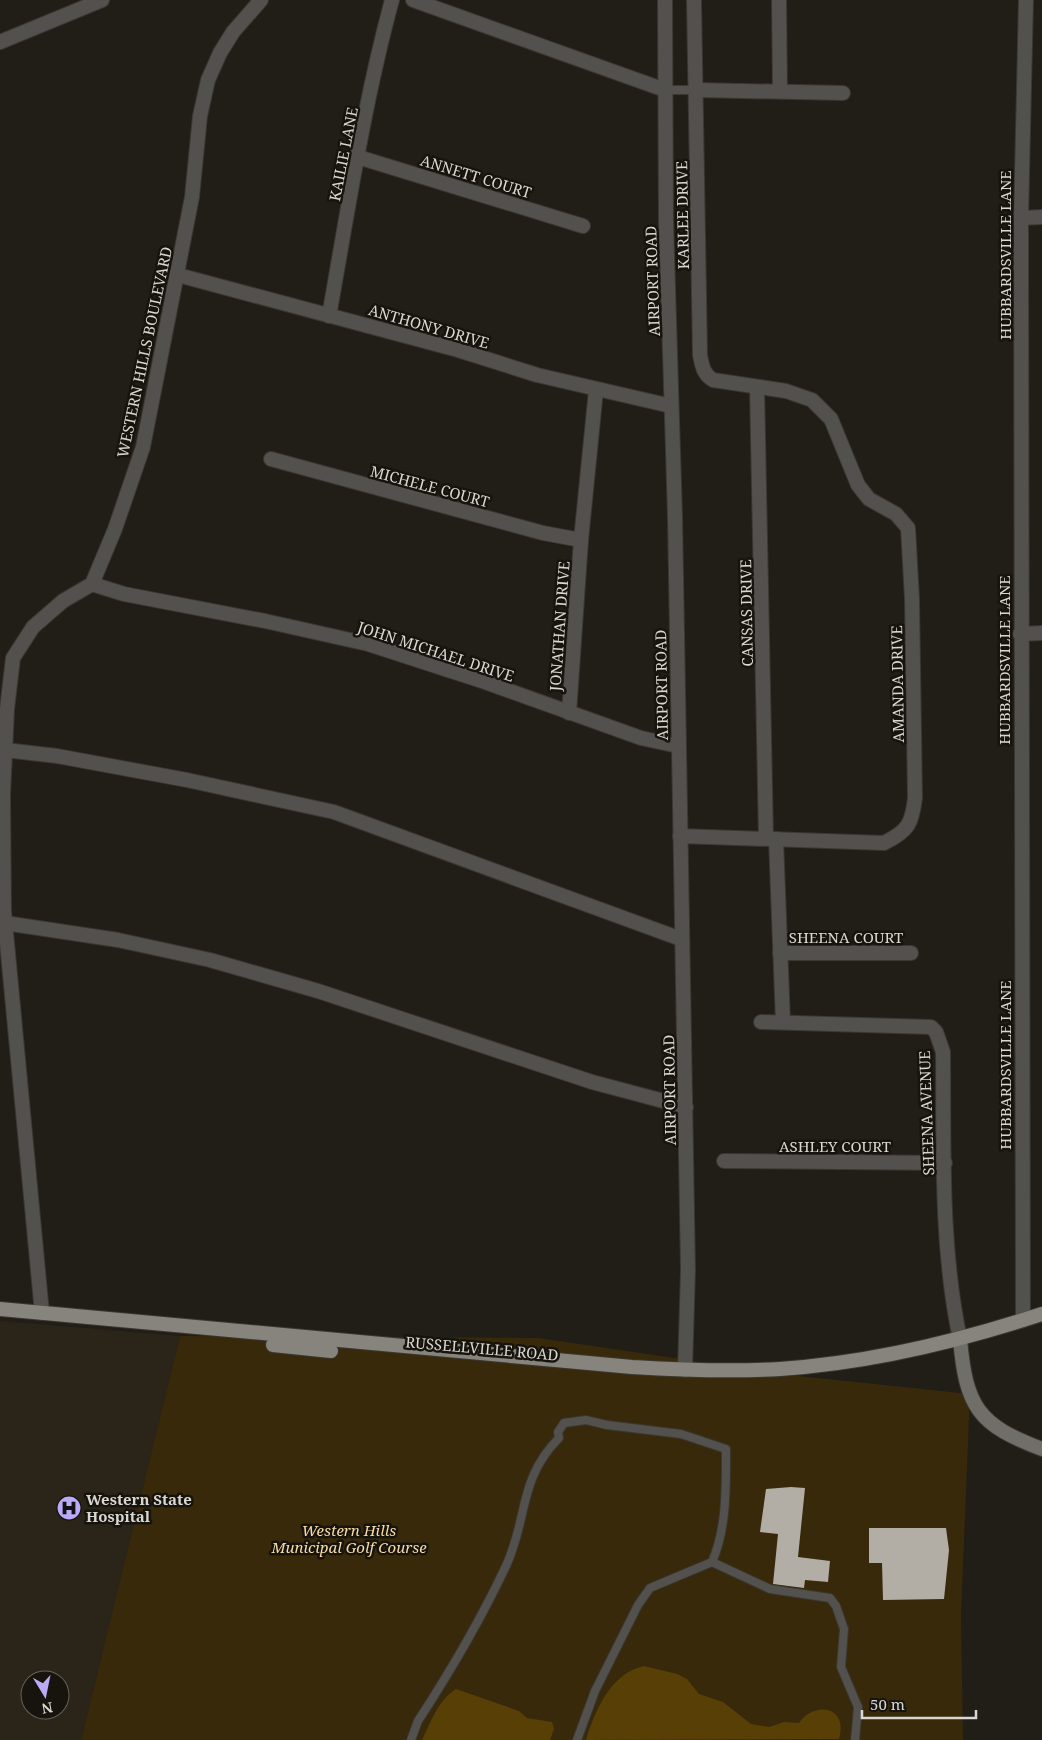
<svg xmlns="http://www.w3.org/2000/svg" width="1042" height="1740" viewBox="0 0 1042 1740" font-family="'Noto Serif',serif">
<rect width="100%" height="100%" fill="#211d17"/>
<path fill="#2b2519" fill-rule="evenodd" d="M0,1321L180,1336L81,1740H0ZM30,1680H60V1710H30Z"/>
<polygon fill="#38290b" points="180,1336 539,1338 789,1375 970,1394 961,1615 963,1740 81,1740"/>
<g fill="#573f06">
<path d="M644,1666L677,1674L687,1679L699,1694L723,1702L751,1724L769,1727L784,1722L799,1723C812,1702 849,1704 839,1739L586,1740C595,1710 611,1673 644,1666Z"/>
<path d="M456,1689L519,1711L527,1718L552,1722L554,1729L550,1740H422C431,1722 438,1700 456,1689Z"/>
</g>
<g fill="#b2aea6">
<polygon points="791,1487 805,1488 798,1557 830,1561 828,1582 805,1580 804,1588 773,1584 778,1534 760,1532 766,1489"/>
<polygon points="869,1528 946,1528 949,1550 944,1599 883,1600 882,1563 869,1563"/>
</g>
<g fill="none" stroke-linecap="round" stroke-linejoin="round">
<defs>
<g id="service">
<polyline points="665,90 697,90"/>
<polyline points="712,1562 770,1589 830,1598 836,1606 844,1629 841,1667 858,1707 855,1740"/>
<path d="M411,1740L418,1721C450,1672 481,1619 506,1566C528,1519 518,1479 559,1438L558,1432L564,1423L586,1420L607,1425L681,1434L726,1449C726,1486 727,1528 712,1562L650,1588L638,1605L595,1691L577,1740"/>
</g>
<g id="minor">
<polyline points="413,0 665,90"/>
<polyline points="665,0 666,222 675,517 688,1270 685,1370"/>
<polyline points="779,0 780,90"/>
<polyline points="0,42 102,0"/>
<polyline points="697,90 843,93"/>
<polyline points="358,157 583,226"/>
<polyline points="1021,218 1042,217"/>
<polyline points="178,275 458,350 537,375 671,406"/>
<path d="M329,316C348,210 364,103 392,0"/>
<polyline points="757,387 766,838"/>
<polyline points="271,459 543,533 581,540"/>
<polyline points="92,584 124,594 265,621 368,644 482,681 641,738 678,746"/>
<polyline points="1020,634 1042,633"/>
<polyline points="569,713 581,540 596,390"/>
<polyline points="5,750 57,756 187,780 334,812 681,939"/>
<path d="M680,836L884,843C908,831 912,824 915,798L912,599L908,528L896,514L869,499L858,485L831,419L812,400L786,391L713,380C703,374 702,365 700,355L694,0"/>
<polyline points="776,839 783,1022"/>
<polyline points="5,923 118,940 210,960 318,991 592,1082 686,1107"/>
<polyline points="780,953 911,953"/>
<path d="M761,1022L931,1027L936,1032L943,1052C944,1147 940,1245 960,1339"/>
<polyline points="724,1161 945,1163"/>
<polyline points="42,1313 4,911 3,795 7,709 13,658 33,627 63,601 92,584 115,529 143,447 192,197 200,116 208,80 220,53 233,32 261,0"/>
<polyline points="1023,1320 1021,218 1026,0"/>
</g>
<path id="secondary" d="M960,1339C966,1407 978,1425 1042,1449"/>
<g id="primary">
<path d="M0,1309L632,1367C681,1370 730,1372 780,1369C869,1363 957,1342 1042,1314"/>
<polyline points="273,1345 331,1351"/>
</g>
</defs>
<use href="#service" stroke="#3b3731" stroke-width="10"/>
<use href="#minor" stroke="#3b3731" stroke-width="16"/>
<use href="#secondary" stroke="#3b3731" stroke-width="16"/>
<use href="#primary" stroke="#3b3731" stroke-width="16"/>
<use href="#service" stroke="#53514e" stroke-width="8"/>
<use href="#minor" stroke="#53514e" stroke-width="14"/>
<use href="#secondary" stroke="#706e68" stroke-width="14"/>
<use href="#primary" stroke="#87847d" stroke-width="14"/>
</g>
<defs>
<symbol id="hospital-disc" viewBox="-11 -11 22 22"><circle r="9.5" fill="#b9abf7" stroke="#17140e"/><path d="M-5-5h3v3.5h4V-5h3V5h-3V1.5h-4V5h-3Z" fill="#111"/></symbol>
</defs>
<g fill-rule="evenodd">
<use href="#hospital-disc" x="55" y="1494" width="28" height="28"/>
</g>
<g text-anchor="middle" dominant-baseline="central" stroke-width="5" stroke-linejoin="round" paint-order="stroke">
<g font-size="15" fill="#d9d7d2" stroke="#17140e">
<text transform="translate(343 154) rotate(-79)">KAILIE LANE</text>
<text transform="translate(476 176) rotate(17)">ANNETT COURT</text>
<text transform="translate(682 215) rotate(-91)">KARLEE DRIVE</text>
<text transform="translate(1005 255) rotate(-90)">HUBBARDSVILLE LANE</text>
<text transform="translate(652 281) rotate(-92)">AIRPORT ROAD</text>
<text transform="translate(429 326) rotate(16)">ANTHONY DRIVE</text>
<text transform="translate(144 352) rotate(-78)">WESTERN HILLS BOULEVARD</text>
<text transform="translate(430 486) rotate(15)">MICHELE COURT</text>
<text transform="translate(746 613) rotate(-91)">CANSAS DRIVE</text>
<text transform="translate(559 626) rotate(-86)">JONATHAN DRIVE</text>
<text transform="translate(436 651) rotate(18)">JOHN MICHAEL DRIVE</text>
<text transform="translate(1004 660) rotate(-90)">HUBBARDSVILLE LANE</text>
<text transform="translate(897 684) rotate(-91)">AMANDA DRIVE</text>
<text transform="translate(661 685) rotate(-91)">AIRPORT ROAD</text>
<text x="846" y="937">SHEENA COURT</text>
<text transform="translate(1005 1065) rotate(-90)">HUBBARDSVILLE LANE</text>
<text transform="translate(669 1090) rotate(-91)">AIRPORT ROAD</text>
<text transform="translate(926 1113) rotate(-92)">SHEENA AVENUE</text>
<text x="835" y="1146">ASHLEY COURT</text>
<text transform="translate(482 1348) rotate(5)">RUSSELLVILLE ROAD</text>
</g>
<g font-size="15" font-weight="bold" fill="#d9d7d2" stroke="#17140e" text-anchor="start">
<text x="86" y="1499">Western State<tspan x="86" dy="17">Hospital</tspan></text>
</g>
<g font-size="15" font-style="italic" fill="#f8dba6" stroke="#17140e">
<text x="349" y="1530">Western Hills<tspan x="349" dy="17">Municipal Golf Course</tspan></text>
</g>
</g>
<g transform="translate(45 1695) rotate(170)"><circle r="24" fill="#17140e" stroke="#65625c"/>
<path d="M0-4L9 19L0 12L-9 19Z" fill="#b9abf7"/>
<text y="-8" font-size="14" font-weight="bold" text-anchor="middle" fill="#d9d7d2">N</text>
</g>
<path d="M862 1710v8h114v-8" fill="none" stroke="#d9d7d2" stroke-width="2.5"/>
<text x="870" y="1710" font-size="15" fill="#d9d7d2" stroke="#17140e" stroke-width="4" paint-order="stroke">50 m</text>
</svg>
